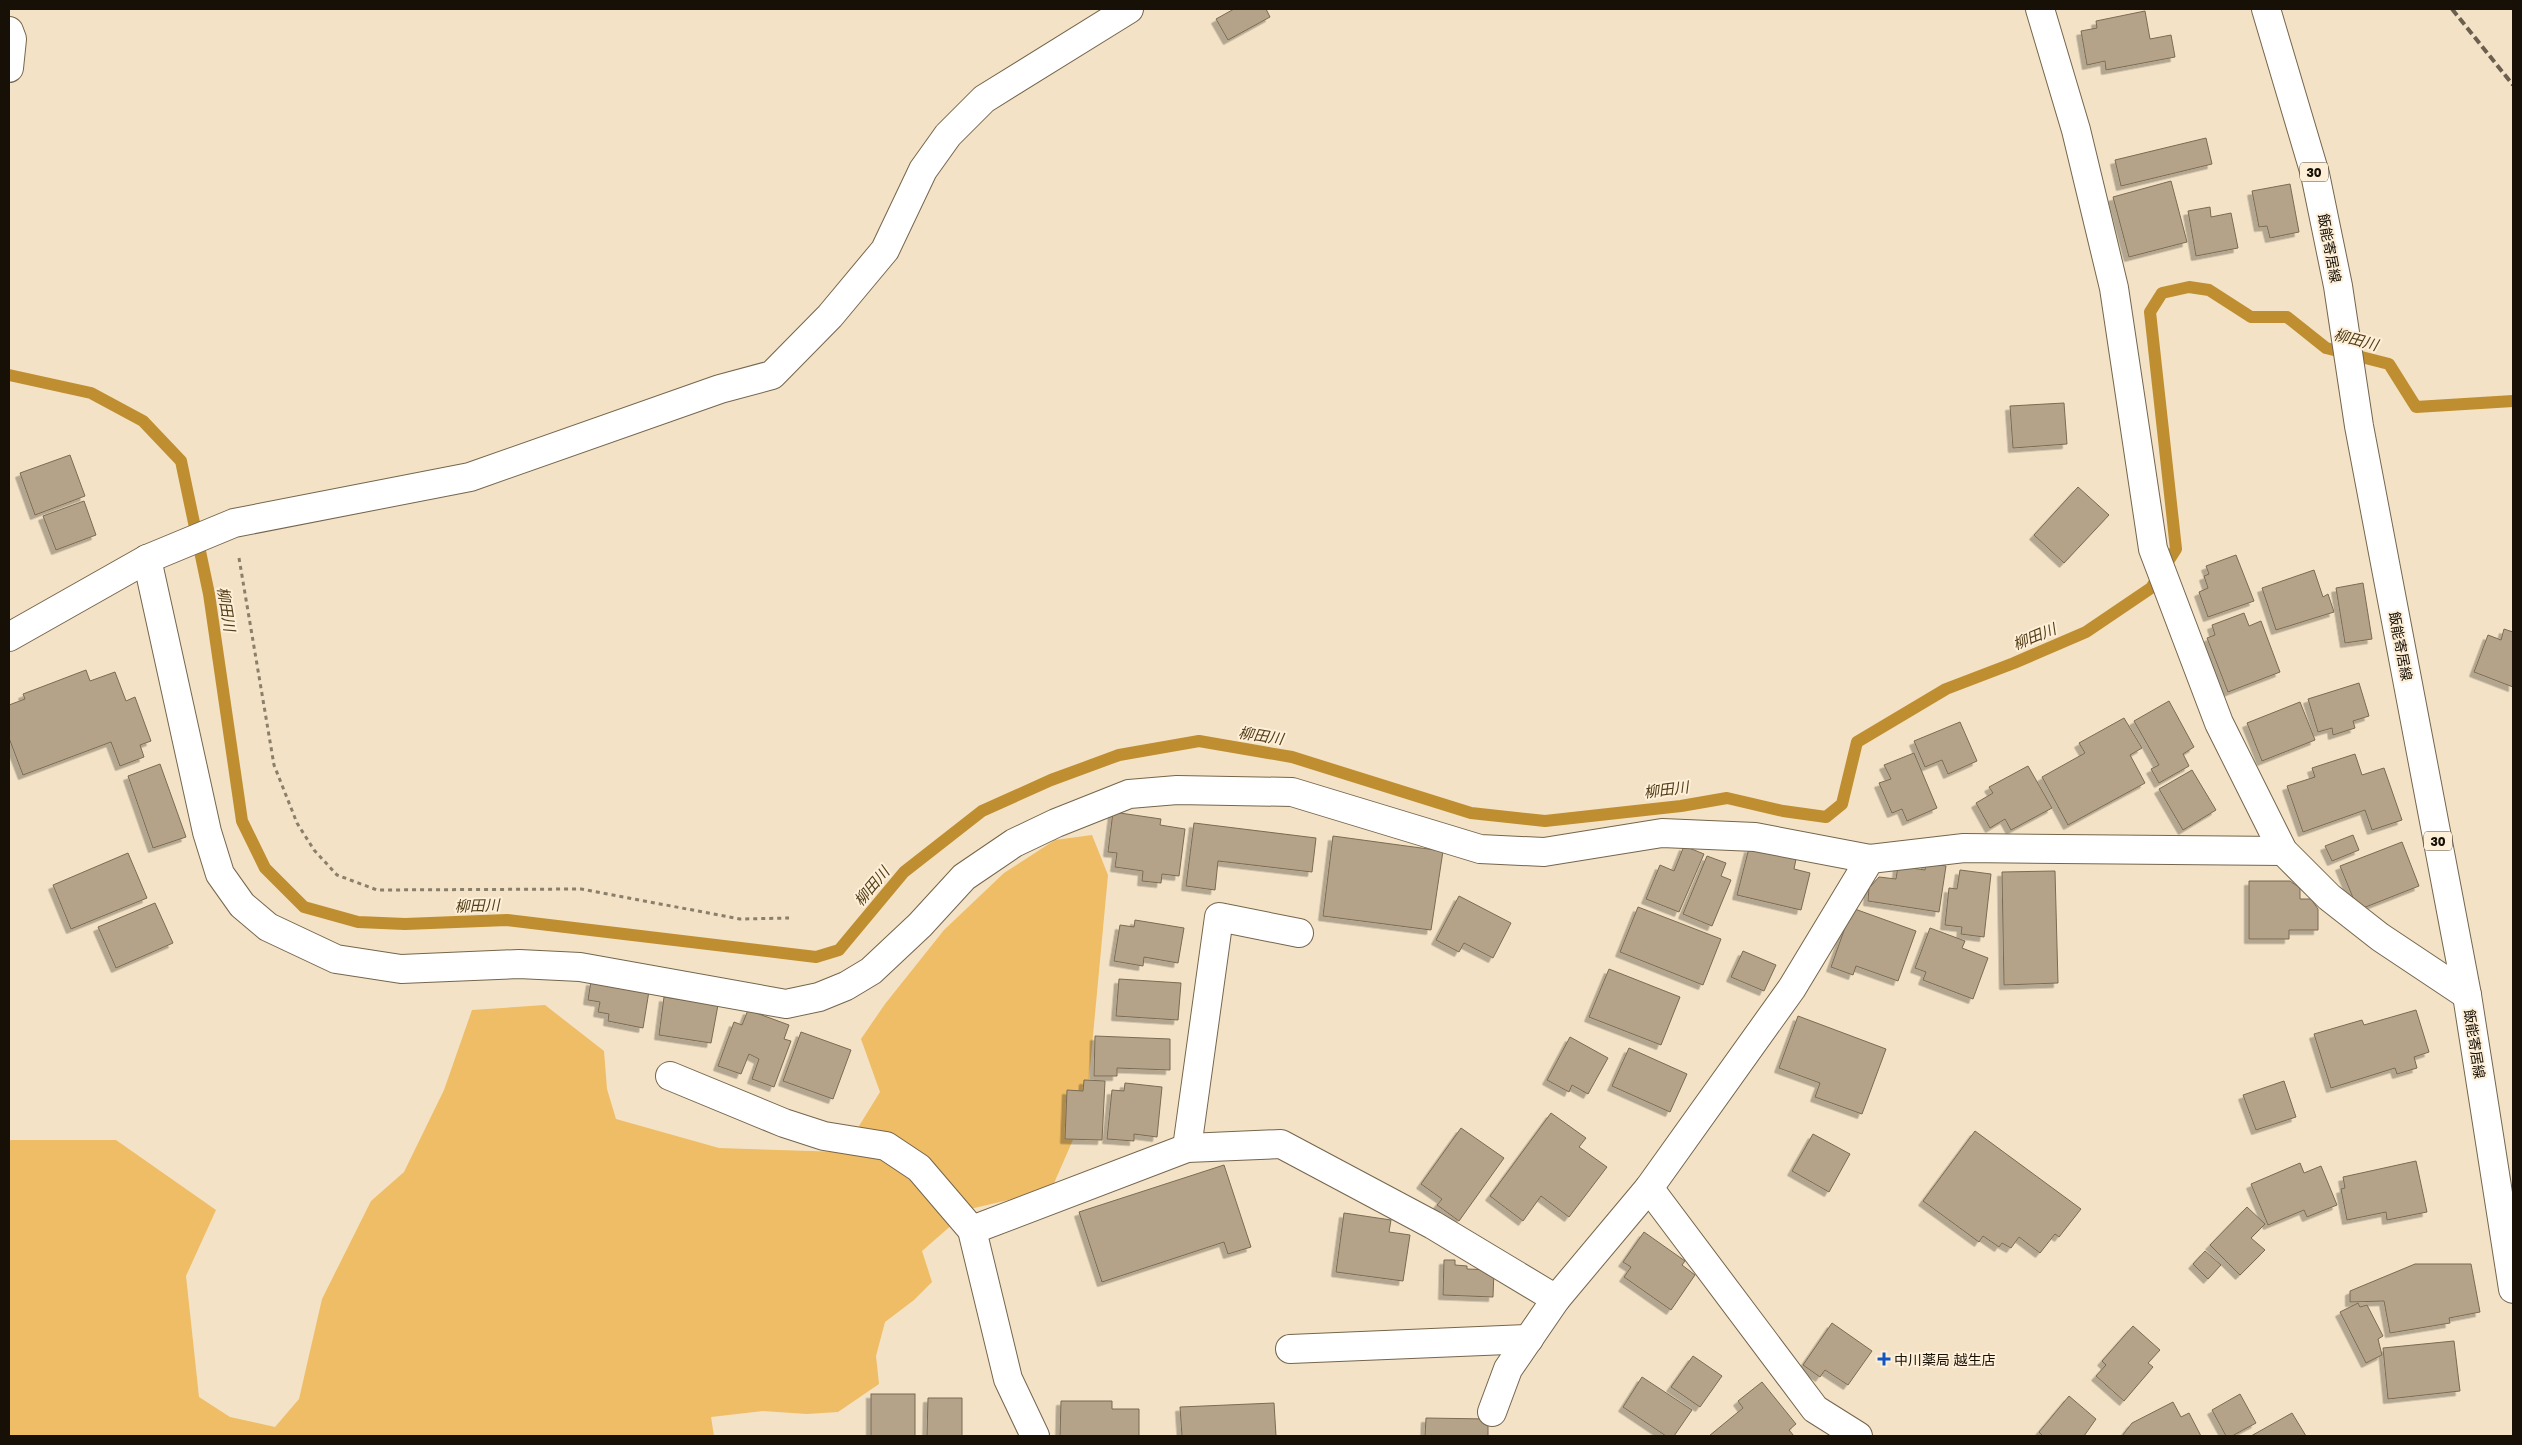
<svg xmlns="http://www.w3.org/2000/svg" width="2522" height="1445" viewBox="0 0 2522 1445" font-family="'Golos Text','Noto Sans JP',sans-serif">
<defs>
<filter id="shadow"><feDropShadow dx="-4.5" dy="4.5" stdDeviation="0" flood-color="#0004"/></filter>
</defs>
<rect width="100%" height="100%" fill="#f3e2c5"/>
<polygon fill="#eebd66" points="1092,835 1108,875 1086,1110 1051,1190 970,1209 922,1251 932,1282 914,1300 885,1322 876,1356 879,1384 838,1412 807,1414 763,1411 711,1417 714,1436 9,1436 9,1141 11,1140 116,1140 216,1210 186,1276 199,1397 230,1417 275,1427 299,1399 322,1299 371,1201 404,1172 444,1090 472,1010 545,1005 604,1051 607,1089 616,1119 719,1148 843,1152 880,1092 861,1039 885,1004 944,930 1004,873 1055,840"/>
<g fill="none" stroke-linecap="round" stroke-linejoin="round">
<polyline stroke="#bf8e30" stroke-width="12" points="9,375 91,393 143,421 181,461 209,594 242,821 265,868 304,907 358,922 405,924 507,920 816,957 839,950 904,872 982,811 1051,780 1119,755 1199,741 1292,757 1471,813 1545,821 1681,806 1727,798 1783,811 1826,817 1842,804 1857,742 1946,689 2014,663 2086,632 2151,588 2176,549 2150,312 2162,293 2189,287 2209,290 2251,317 2287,317 2326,348 2389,364 2416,407 2513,401"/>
</g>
<g fill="#b4a388" stroke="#7b6b52" filter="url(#shadow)">
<polygon points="1234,9 1266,9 1270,17 1228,40 1216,19"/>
<polygon points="2145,11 2150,39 2171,35 2175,57 2106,70 2105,61 2087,65 2081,31 2097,28 2096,21"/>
<polygon points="2206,138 2212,164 2121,186 2115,160"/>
<polygon points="2171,181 2187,242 2129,257 2113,197"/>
<polygon points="2290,184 2299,232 2270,238 2267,226 2259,227 2252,191"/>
<polygon points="2210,207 2211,217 2231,213 2238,248 2196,256 2188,211"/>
<polygon points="2064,403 2067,444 2013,448 2010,406"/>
<polygon points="70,455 85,496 35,515 20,473"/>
<polygon points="2078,487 2109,515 2064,563 2034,535"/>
<polygon points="84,501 96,535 56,550 43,516"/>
<polygon points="2236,555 2254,601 2208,617 2199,592 2208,588 2204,576 2209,574 2206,566"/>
<polygon points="2314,570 2323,597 2328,594 2334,612 2276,630 2262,588"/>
<polygon points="2363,583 2372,639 2345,643 2336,588"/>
<polygon points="2244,613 2249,626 2261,621 2280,672 2228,692 2207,638 2215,635 2212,625"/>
<polygon points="2504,629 2513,632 2513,687 2474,672 2488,635 2501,640"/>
<polygon points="86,670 90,681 115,672 126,701 135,697 151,741 140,745 144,757 120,766 111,742 23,775 9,738 9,705 25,699 23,694"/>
<polygon points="2359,683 2369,716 2353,721 2355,728 2333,735 2332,728 2318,732 2308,699"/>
<polygon points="2169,701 2194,747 2183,754 2189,766 2159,783 2151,769 2159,765 2134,721"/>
<polygon points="2300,702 2315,740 2262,761 2247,723"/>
<polygon points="2124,718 2142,748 2130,755 2145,783 2068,825 2042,777 2085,753 2079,743"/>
<polygon points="1960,722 1977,761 1948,774 1942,760 1925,767 1914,741"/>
<polygon points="1914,753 1937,808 1907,821 1902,809 1892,813 1879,783 1891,779 1884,765"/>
<polygon points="2355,754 2362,775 2384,768 2402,820 2372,830 2365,810 2303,832 2287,786 2315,777 2312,768"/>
<polygon points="160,764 186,837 153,848 128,776"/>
<polygon points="2028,766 2052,808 2011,830 2005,819 1990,828 1976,803 1993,793 1989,787"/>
<polygon points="2192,770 2216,810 2183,830 2159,789"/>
<polygon points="1113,812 1161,819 1160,825 1185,829 1179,876 1162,874 1161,883 1142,881 1143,871 1115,867 1117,853 1108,852"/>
<polygon points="1194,823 1316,838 1312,872 1218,861 1215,890 1186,886"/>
<polygon points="2353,835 2359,850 2332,861 2325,846"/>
<polygon points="1333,836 1443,851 1431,930 1323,916"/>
<polygon points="2402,842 2419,886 2358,910 2340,866"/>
<polygon points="1684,846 1704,854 1679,912 1646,899 1660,865 1674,871"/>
<polygon points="1749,848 1796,859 1794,869 1810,873 1801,910 1737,895"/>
<polygon points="128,853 147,898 71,929 53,885"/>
<polygon points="1707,856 1726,863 1721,876 1731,880 1712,926 1683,914"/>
<polygon points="1926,863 1946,866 1939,912 1868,901 1869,888 1879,877 1896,879 1898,866 1925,870"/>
<polygon points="1960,870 1991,874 1984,937 1961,934 1962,927 1945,925 1949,888 1957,889"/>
<polygon points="2055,871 2058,983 2004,985 2002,872"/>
<polygon points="2249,881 2290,881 2300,888 2300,899 2311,899 2318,909 2318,930 2289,930 2289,939 2249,939"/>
<polygon points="1459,896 1511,923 1493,958 1464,943 1459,952 1436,940"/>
<polygon points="155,903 173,943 116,968 98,927"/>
<polygon points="1638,907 1721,939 1703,985 1620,952"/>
<polygon points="1852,908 1916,931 1898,981 1856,966 1853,975 1831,967"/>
<polygon points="1135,920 1184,928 1178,963 1144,957 1143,966 1114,961 1120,925 1134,927"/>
<polygon points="1930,928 1965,941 1962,948 1988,958 1973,999 1923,980 1926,972 1915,968"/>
<polygon points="1743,951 1776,965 1764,991 1731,977"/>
<polygon points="1609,969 1680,997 1661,1045 1589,1017"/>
<polygon points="1119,979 1181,983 1178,1020 1116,1016"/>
<polygon points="591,981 649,991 643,1028 608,1021 609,1014 598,1012 600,1002 588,1000"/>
<polygon points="664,997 718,1005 711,1043 659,1035"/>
<polygon points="748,1010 789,1025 784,1039 791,1041 774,1087 752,1079 759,1059 749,1054 741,1074 718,1066 734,1022 742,1025"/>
<polygon points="2416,1010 2429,1052 2414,1057 2417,1068 2397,1074 2395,1068 2331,1088 2314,1034 2362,1020 2364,1025"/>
<polygon points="1798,1016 1886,1049 1862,1114 1815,1097 1820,1083 1779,1068"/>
<polygon points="801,1032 851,1050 833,1099 783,1081"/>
<polygon points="1095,1036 1170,1039 1170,1070 1117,1068 1117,1076 1094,1076"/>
<polygon points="1570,1037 1608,1058 1588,1094 1572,1085 1569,1092 1547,1080"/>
<polygon points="1629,1048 1687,1074 1670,1112 1612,1086"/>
<polygon points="1084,1080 1105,1081 1102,1140 1065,1139 1067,1090 1083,1091"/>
<polygon points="2284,1081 2296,1117 2256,1130 2243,1095"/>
<polygon points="1125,1083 1162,1087 1157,1137 1134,1134 1134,1141 1107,1139 1112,1090 1124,1091"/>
<polygon points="1551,1113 1586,1138 1579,1147 1607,1167 1569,1217 1541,1196 1523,1221 1490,1196"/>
<polygon points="1461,1128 1504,1158 1459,1221 1437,1205 1442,1199 1421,1184"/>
<polygon points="1975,1131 2081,1209 2059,1237 2055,1234 2040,1253 2019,1237 2011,1248 2002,1243 1999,1247 1983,1236 1979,1242 1923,1201"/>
<polygon points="1813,1134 1850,1154 1829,1192 1792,1171"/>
<polygon points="2416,1161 2427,1212 2387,1220 2386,1212 2347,1220 2341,1189 2345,1188 2343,1177"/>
<polygon points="2300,1163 2304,1173 2321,1166 2337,1205 2307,1217 2304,1210 2268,1225 2251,1184"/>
<polygon points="1224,1165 1251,1247 1228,1254 1224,1242 1102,1282 1079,1212"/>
<polygon points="2247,1207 2265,1224 2251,1238 2265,1250 2240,1275 2210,1245"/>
<polygon points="1344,1213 1391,1220 1389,1232 1410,1235 1403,1281 1336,1272"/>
<polygon points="1644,1232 1685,1261 1682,1265 1695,1275 1671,1310 1624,1277 1631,1267 1623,1262"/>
<polygon points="2205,1251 2221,1265 2208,1279 2193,1264"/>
<polygon points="1444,1260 1455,1260 1455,1265 1467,1266 1467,1269 1494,1270 1493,1297 1443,1295"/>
<polygon points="2415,1264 2471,1264 2480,1312 2449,1318 2450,1323 2390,1333 2384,1301 2350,1302 2350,1291"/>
<polygon points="2358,1303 2360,1307 2367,1305 2383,1336 2378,1339 2382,1355 2366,1363 2340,1312"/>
<polygon points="1832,1323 1872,1351 1848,1385 1825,1370 1820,1377 1803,1365"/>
<polygon points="2133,1326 2160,1350 2148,1363 2153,1367 2124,1401 2096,1376 2106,1365 2102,1361"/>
<polygon points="2454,1341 2460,1391 2388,1399 2383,1348"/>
<polygon points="1693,1356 1722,1376 1700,1407 1671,1387"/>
<polygon points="1642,1377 1692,1410 1674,1436 1666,1436 1623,1407"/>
<polygon points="1762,1382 1796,1424 1789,1430 1794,1436 1709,1436 1743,1408 1738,1401"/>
<rect x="871" y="1394" width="44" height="42"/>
<polygon points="2240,1394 2256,1423 2232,1436 2226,1436 2212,1410"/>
<polygon points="2069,1396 2096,1419 2084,1436 2043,1436 2039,1432"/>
<polygon points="928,1398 962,1398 962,1436 927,1436"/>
<polygon points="1061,1401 1112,1401 1112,1409 1139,1409 1139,1436 1060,1436"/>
<polygon points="2173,1402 2181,1417 2189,1413 2201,1436 2122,1436 2132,1423"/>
<polygon points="1274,1403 1276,1436 1182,1436 1180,1407"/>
<polygon points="2292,1413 2306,1436 2251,1436"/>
<polygon points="1426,1418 1488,1419 1488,1436 1425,1436"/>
</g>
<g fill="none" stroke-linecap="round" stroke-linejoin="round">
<defs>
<g id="minor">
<polyline points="2040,9 2076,130 2114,288 2153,549 2219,723 2283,851 2329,897 2380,937 2467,995"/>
<polyline points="9,31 12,39 9,68"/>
<polyline points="147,559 207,832 220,874 242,905 268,927 336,959 401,969 519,964 580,967 786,1004 819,997 846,986 871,971 920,925 964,877 1014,843 1056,823 1129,794 1177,790 1292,792 1480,849 1544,852 1662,833 1755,837 1870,859"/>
<polyline points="9,637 147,559 234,523 470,477 720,389 772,375 830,316 885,250 923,170 948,135 984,99 1129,9"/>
<polyline points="670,1076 784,1123 824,1136 886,1146 919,1168 972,1230 1008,1379 1035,1436"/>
<polyline points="1187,1148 1219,917 1299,933"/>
<polyline points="1649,1188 1815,1409 1858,1436"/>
<polyline points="972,1230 1187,1148 1281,1144 1433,1225 1556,1299 1649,1188 1792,988 1870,859 1964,848 2283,851"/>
<polyline points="1290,1349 1529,1339"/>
<polyline points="1492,1412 1508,1369 1556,1299"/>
</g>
<polyline id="major" points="2266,9 2315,174 2338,286 2359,426 2467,995 2513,1289"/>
</defs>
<use href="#minor" stroke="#75654c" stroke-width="30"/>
<use href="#major" stroke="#75654c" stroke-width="30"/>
<polyline stroke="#8a7f6b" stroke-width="3" stroke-dasharray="4 4" stroke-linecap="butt" points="239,558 274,765 297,823 314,850 337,875 377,890 581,889 740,919 789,918"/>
<use href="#minor" stroke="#fff" stroke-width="28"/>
<use href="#major" stroke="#fff" stroke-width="28"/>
<polyline stroke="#6b604f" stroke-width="4" stroke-dasharray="8 4" stroke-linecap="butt" points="2452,9 2513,85"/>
</g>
<path fill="#1256c1" stroke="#feefd8" stroke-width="2" d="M1881.5 1351.5h5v5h5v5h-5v5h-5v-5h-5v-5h5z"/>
<g text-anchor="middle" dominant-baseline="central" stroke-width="4" stroke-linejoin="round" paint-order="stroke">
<g fill="#feefd8" stroke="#5c5345" stroke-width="1">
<rect x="2300" y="162.5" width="28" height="19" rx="4"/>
<rect x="2424" y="831.5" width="28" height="19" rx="4"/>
</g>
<g font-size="12" font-weight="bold" fill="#161006">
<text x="2314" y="172">30</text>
<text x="2438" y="841">30</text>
</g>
<g font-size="14" fill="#161006" stroke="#feefd8">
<text transform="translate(2330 248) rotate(79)">飯能寄居線</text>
<text transform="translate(2401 646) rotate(79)">飯能寄居線</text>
<text transform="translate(2475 1044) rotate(81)">飯能寄居線</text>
</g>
<g font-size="14" fill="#161006" stroke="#feefd8" text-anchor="start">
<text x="1894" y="1359">中川薬局 越生店</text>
</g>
<g font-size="15" font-style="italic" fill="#513d17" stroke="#feefd8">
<text transform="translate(2356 339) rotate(15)">柳田川</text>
<text transform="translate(227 609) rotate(81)">柳田川</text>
<text transform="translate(2034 636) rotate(-22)">柳田川</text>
<text transform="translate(1261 735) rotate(9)">柳田川</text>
<text transform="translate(1666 789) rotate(-7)">柳田川</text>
<text transform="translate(871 886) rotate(-50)">柳田川</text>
<text transform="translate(477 905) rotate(-2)">柳田川</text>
</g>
</g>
<rect width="2522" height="1445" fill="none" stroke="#161006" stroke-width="20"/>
</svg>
